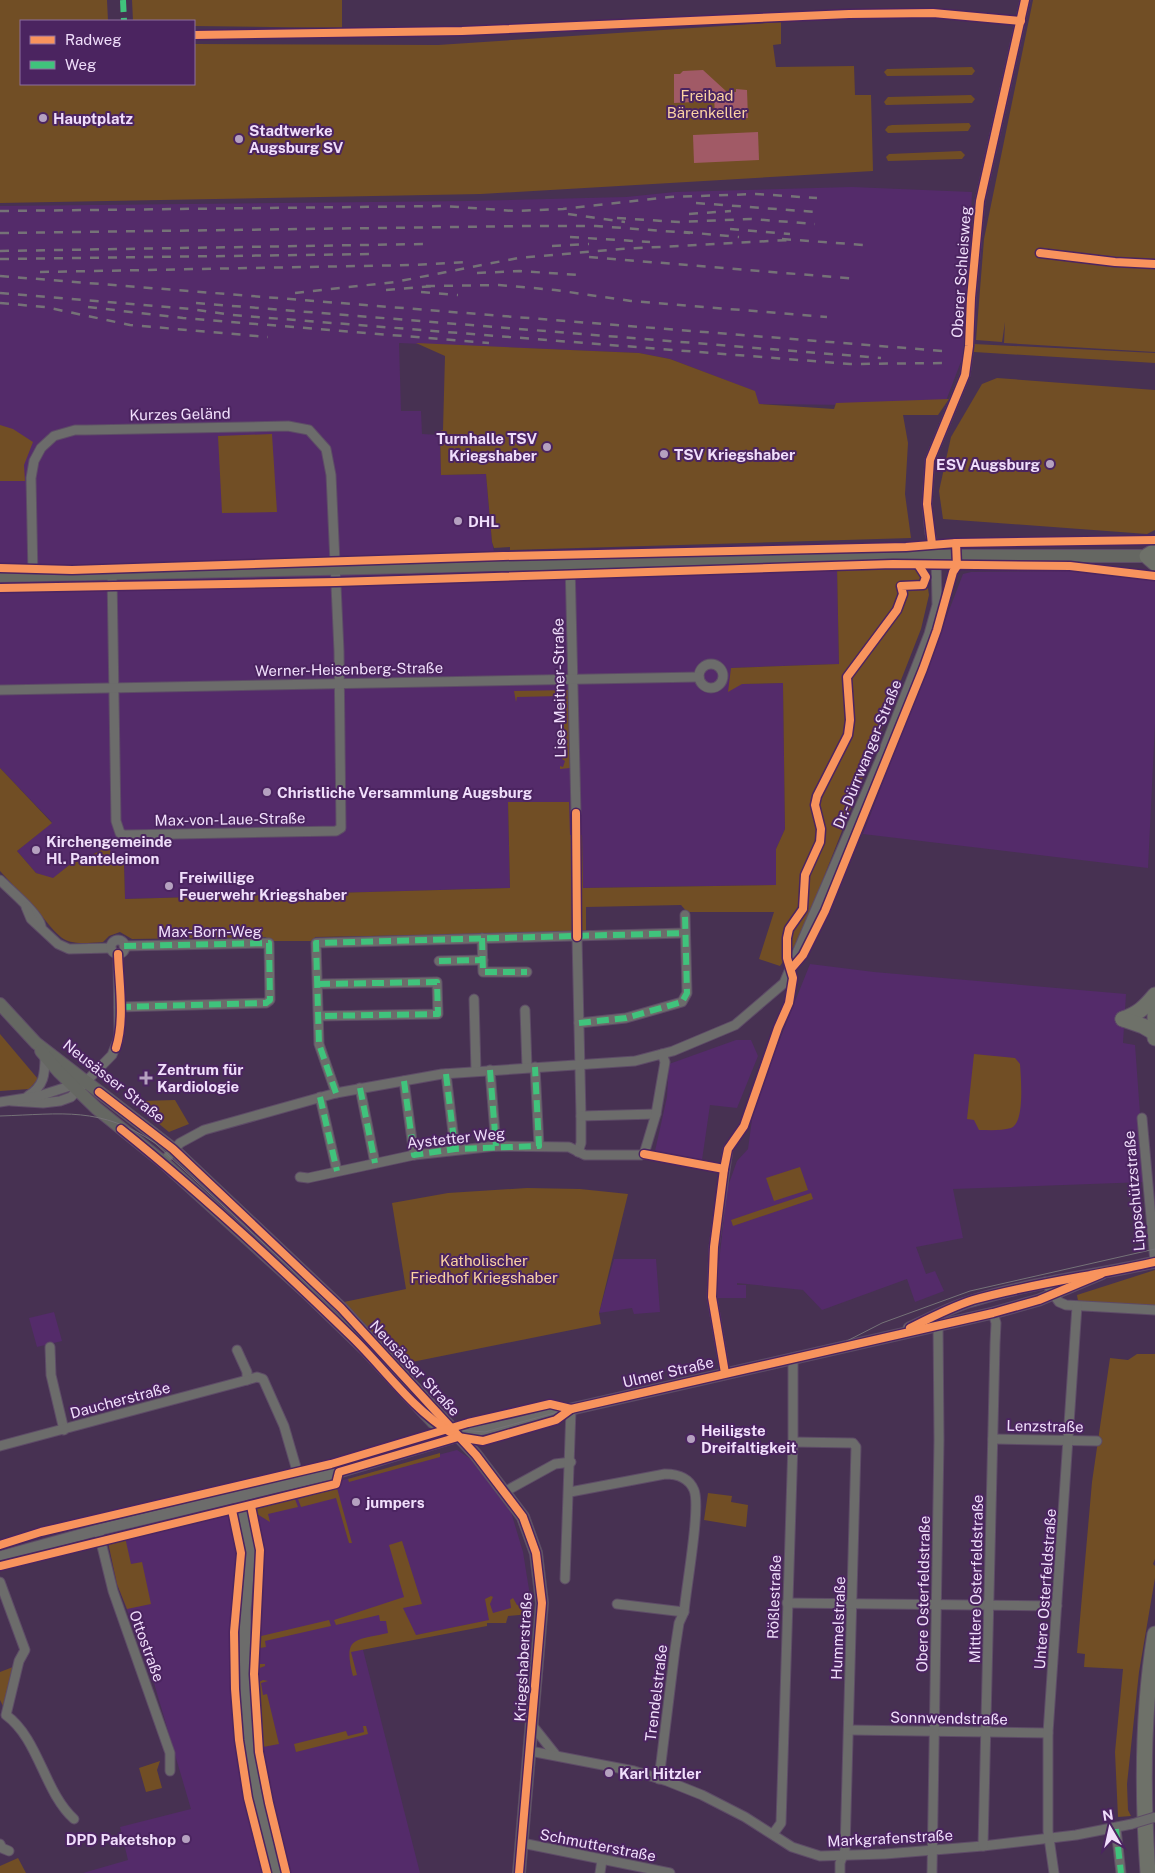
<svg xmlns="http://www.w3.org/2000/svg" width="1155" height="1873" viewBox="0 0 1155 1873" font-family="'Public Sans',sans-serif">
<rect width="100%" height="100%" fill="#473152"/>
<g fill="#542b6a">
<polygon points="852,187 972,192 965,351 944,406 758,404 754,391 670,359 639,353 399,343 401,411 421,411 422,434 440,435 441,475 486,474 492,542 499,577 837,567 839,664 731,668 742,684 783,683 785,829 776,849 777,885 583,888 582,836 570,835 508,803 510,888 125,899 124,864 111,864 110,846 83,859 81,855 53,879 36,873 17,851 52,822 0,768 0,206 466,201 626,197 675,192"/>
<polygon points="1074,571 1155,581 1155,724 1148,868 863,834 963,574 971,572"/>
<polygon points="810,964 874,972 1126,994 1123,1043 1135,1045 1145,1182 953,1189 963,1238 916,1247 926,1274 935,1271 944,1291 915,1302 907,1279 822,1310 803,1290 737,1283 737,1285 746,1285 746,1298 717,1298 717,1281 727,1189 737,1161 748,1149 754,1104"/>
<polygon points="736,1040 751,1040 758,1056 737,1108 710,1105 702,1160 655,1151 667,1097 669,1064"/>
<polygon points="614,1259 656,1259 660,1312 634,1314 632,1308 599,1313"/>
<polygon points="54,1312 62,1341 37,1347 29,1318"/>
<polygon points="457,1450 472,1460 511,1512 523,1552 531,1602 517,1607 496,1619 362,1646 420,1873 83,1873 128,1860 120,1827 191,1809 149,1666 117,1584 108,1542"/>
</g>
<g fill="#714e25">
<polygon points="0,0 107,0 108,21 21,21 21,84 194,84 194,44 438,45 781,22 781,44 773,45 776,67 854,66 855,95 871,95 873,171 481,194 0,203"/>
<polygon points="132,0 342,0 342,28 194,26 194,21 133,21"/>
<polygon points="1033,0 1155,0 1155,352 1004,343 1005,322 1002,342 976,340 984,239"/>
<polygon points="972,67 975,71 972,75 887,76 884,72 887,69"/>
<polygon points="971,95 975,99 972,103 886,105 884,102 888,97"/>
<polygon points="969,123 971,126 968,131 888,133 885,130 888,126 892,125"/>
<polygon points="961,151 965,155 962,159 888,161 886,157 889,154"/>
<polygon points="416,343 639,353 670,359 755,391 759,404 834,409 836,403 949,399 938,415 903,415 908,443 905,494 911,538 510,550 510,547 494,548 492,542 486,474 441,475 440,431 443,430 445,356"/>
<polygon points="974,344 1155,353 1155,363 974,352"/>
<polygon points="997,378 1155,390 1155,530 1147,534 943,519 939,491 951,437 982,384"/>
<polygon points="0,425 13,429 33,442 24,465 25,481 0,481"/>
<polygon points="272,434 277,512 222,513 218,436"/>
<path d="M837,567H886L919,569L927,582L929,595L921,629L800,938L780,966L759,959L774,912H687L681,905L586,907V932L315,937L314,941H267L266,937L132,939L120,932L109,936L103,942C64,945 64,943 40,914C33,905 22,897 13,890V885L0,871V768L52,823L17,851L36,873L53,878L82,855L83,859L110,846L111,864H124L125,899L510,888L508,802H569L570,835H582L583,888L776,885V849L785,829L783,683L742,684L728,692L731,668L839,664Z"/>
<polygon points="568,690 570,768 560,769 560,766 563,767 565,761 562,759 565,748 562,742 564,739 562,737 564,727 562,720 564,718 560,710 564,709 564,701 561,701 561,696 517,697 516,702 514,691"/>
<polygon points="0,1034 38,1079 29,1089 0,1091"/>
<path d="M974,1054L1015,1058L1020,1064C1021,1078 1025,1123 1011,1128C1001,1131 989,1130 979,1130L974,1120L967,1119Z"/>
<polygon points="175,1100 189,1124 169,1132 142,1110 142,1101"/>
<polygon points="800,1167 808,1190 774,1201 766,1178"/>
<polygon points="527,1188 580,1189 628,1194 599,1313 601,1324 402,1364 344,1302 406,1289 392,1203 448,1193"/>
<polygon points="811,1193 813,1199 733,1226 731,1220"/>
<polygon points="1155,1270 1155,1305 1078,1301 1077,1295"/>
<polygon points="1137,1354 1155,1354 1155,1559 1153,1564 1155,1566 1155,1578 1139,1672 1127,1784 1128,1810 1131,1816 1118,1817 1115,1752 1123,1669 1084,1667 1085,1654 1077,1653 1092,1482 1110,1358 1128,1360"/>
<polygon points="440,1453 440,1457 349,1482 348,1479"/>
<polygon points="337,1488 352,1543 349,1543 336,1498 301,1507 298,1499"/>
<polygon points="708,1493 732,1496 731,1502 748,1505 746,1527 704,1520"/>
<polygon points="295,1499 298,1507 268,1514 270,1522 257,1514 256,1509"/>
<polygon points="125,1537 131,1564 142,1562 151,1604 127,1609 117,1584 108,1542"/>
<path d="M402,1541L422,1604L403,1608L416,1635L489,1620L485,1599L491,1596L493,1597L490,1604L493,1613L511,1608L510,1600L513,1598L517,1605L531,1609V1614L508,1616L506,1623H487V1626L351,1652L357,1675L353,1676C343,1636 354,1641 388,1633L386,1621H380L379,1615L336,1625L334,1620L404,1597L389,1545Z"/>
<polygon points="329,1620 331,1626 265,1641 266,1647 260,1648 260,1664 265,1664 265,1666 257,1669 257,1637"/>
<polygon points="13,1667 3,1706 0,1700 0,1672"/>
<polygon points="263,1680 268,1681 261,1683 263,1695 267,1694 279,1744 263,1747 257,1683"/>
<polygon points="363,1726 366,1726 368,1734 296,1752 294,1744 346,1731 348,1736 364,1732"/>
<polygon points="160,1761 157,1770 162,1788 146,1792 139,1768"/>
<polygon points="18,1858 26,1873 0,1873 0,1866"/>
</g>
<g fill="#a15a66">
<polygon points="703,70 727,92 736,92 736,89 747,90 748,118 715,119 714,94 707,88 693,102 674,103 674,74 680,74 683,71"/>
<polygon points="758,132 759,160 694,163 693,135"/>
</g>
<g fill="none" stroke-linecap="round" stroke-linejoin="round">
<defs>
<g id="minor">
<polyline points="570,562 576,813"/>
<polyline points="33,576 31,478 34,461 41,448 54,436 75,430 86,430 288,426 309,430 326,449 331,475 339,651 341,828 336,831 124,835 120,833 116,821 112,574"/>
<circle cx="711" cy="676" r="12"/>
<polyline points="0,690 699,677"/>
<path d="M0,880C11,891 39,914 41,926"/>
<polyline points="26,907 31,919 58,944 69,949 111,948"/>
<polyline points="577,937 581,1116 581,1143 578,1152"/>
<polyline points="482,938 483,972 527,972"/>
<circle cx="118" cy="947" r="7"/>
<polyline points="439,961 483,960"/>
<polyline points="318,984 437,982 438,1014 319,1016"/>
<polyline points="474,999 476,1071"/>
<polyline points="119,1007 266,1003 270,1000 269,943 124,946"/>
<polyline points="525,1010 527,1067"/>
<polyline points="579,1023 626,1018 682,1002 687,993 685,915"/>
<polyline points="535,1067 539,1146"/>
<polyline points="490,1070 496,1146"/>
<polyline points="446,1074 455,1149"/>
<polyline points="404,1081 414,1155"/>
<polyline points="360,1088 375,1163"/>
<polyline points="336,1093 319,1044 316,943 685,933"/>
<path d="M28,1096C44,1086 45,1075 45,1056"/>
<polyline points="320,1097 337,1171"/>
<polyline points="11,1101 43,1103 60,1101 71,1097 112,1055 118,1040 119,1033 118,954"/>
<polyline points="0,1102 39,1096 76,1084"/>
<polyline points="581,1116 656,1114"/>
<polyline points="1142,1118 1155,1262"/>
<polyline points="163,1162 180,1143 204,1130 336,1093 442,1074 635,1061 673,1051 735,1025 784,983 880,760 929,634 937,605 936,556 930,533 927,504 930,460 965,375 969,346 971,298 980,201 1025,0"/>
<polyline points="300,1177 308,1178 414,1155 496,1146 569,1147 585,1155 641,1155 644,1154 656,1114 665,1062 662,1054"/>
<polyline points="1045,1282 1059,1302 1066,1305 1155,1310"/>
<polyline points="50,1347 51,1375 64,1430"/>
<polyline points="237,1350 247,1372 247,1380 257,1377 263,1379 284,1426 300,1481"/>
<polyline points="725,1373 712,1297 714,1247 728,1149"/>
<polyline points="993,1439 1097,1441"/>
<polyline points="793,1442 853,1443 856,1447 845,1850 840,1863 840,1873"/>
<polyline points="0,1446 247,1380"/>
<polyline points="506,1491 555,1464 571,1462"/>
<path d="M570,1492L665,1474C677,1474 689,1478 694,1490C701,1507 686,1588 684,1612L679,1623L675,1649L659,1779"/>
<polyline points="98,1530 113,1591 170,1753 170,1771"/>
<polyline points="565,1579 571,1409"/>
<path d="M0,1582L25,1650L19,1661L6,1715C39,1739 44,1792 74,1819"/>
<polyline points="787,1603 1057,1606"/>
<polyline points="617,1604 684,1612"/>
<polyline points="532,1725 555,1754"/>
<polyline points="849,1730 1048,1733"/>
<polyline points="530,1751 634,1771 667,1781 702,1795 745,1817 792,1847 820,1856 885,1854 983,1846 1076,1835 1132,1824"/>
<polyline points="1116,1829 1121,1873"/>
<polyline points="773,1834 781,1823 793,1442 793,1358"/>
<polyline points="522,1843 670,1873"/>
<polyline points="0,1844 2,1848 9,1851"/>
<polyline points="983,1846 995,1344 996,1323 993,1313"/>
<polyline points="600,1873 602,1860"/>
<polyline points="932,1873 939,1440 938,1320"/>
<polyline points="1054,1873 1048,1831 1048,1733 1077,1306"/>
</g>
<g id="tertiary">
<path d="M909,1328C930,1319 950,1307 972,1301C1032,1282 1094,1276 1155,1262"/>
<polyline points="239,1497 250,1549 245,1611 246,1717 255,1788 276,1873"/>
<polyline points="0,1557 98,1530 339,1472 475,1431 993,1313 1039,1300 1101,1274"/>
</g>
<g id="secondary">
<polyline points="0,576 916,556 1155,556"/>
<polyline points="0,1004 36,1043 173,1149 341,1308 476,1455 523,1517 536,1553 542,1603 519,1873"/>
<polyline points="41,1051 59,1072 96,1108 163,1162 305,1291 366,1350 433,1422 452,1433"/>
</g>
<g id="trunk">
<polyline points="1155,551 1147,556 1155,563"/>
<polyline points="1155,1006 1155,1038"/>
<path d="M1123,1019C1138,1014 1145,1007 1155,995"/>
<polyline points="1123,1019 1143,1026 1155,1033"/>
<path d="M1148,1873C1142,1792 1142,1714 1155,1634"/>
</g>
</defs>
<use href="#minor" stroke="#5e4c67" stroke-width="11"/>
<use href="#tertiary" stroke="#5e4c67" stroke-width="13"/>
<use href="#secondary" stroke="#5e4c67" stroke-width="14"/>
<use href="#trunk" stroke="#5e4c67" stroke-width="17"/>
<use href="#minor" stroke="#6c6c6b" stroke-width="9"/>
<use href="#tertiary" stroke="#6c6c6b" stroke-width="11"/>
<use href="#secondary" stroke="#656762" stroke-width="12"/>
<use href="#trunk" stroke="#6e7169" stroke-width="15"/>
<path stroke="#757277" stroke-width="1" d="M0,1116C63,1114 100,1106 155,1143L372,1344L440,1418L451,1427L459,1430L485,1432L587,1404L822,1349L843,1343L882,1323L970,1291L1155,1249"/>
<g stroke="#757277" stroke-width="2.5" stroke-dasharray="9 9" stroke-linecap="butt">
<polyline points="696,203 816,212"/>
<polyline points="0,211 444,206 515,211 563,209 670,197 756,194 817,198"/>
<polyline points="568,214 625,222"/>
<polyline points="689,214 731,211"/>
<polyline points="617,218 679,222 751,219 815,224"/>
<polyline points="730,229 790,234"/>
<polyline points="684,232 739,237"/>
<polyline points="0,233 531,226 596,226 690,233"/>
<polyline points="570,237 650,242"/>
<polyline points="782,239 864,245"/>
<polyline points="552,246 589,244"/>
<polyline points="0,251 423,244"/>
<polyline points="589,257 858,279"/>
<polyline points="0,259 376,254"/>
<polyline points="40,272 412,265 467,262"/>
<polyline points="477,273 520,271 578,275"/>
<polyline points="0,276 943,351"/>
<polyline points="426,286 499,285 555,290 631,301 827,317"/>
<polyline points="386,290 434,286"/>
<polyline points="421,292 458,295"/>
<polyline points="0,293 190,309 232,315 850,364 950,363"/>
<polyline points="295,293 395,282 518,258 621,249 789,240"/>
<polyline points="0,303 45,307 130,325 268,337"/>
<polyline points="196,303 881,358"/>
<polyline points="88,307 183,318 489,343"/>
</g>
<defs>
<polyline id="minor-bridge" points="1132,1824 1155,1817"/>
</defs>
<use href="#minor-bridge" stroke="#5e4c67" stroke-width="11" stroke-linecap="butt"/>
<use href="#minor-bridge" stroke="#6c6c6b" stroke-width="9"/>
<g stroke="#40c37c" stroke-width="6" stroke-dasharray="12 6" stroke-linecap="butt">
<polyline points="123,0 124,21"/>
<polyline points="482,938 483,972 527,972"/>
<polyline points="439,961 483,960"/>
<polyline points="318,984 437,982 438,1014 319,1016"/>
<polyline points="119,1007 266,1003 270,1000 269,943 124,946"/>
<polyline points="579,1023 626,1018 682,1002 687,993 685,915"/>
<polyline points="490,1070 496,1146"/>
<polyline points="446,1074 455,1149"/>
<polyline points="404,1081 414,1155 455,1149 539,1146 535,1067"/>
<polyline points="360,1088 375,1163"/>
<polyline points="336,1093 319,1044 316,943 685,933"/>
<polyline points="320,1097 337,1171"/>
<polyline points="1116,1829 1121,1873"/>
</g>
<defs>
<g id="cycleway">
<polyline points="194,35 462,31 849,14 933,13 1021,21"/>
<polyline points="1040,253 1115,262 1155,264"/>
<polyline points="932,544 927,504 930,460 965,375 969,346 971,298 980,201 1025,0"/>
<polyline points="0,568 72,570 503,556 906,547 956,543 1155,540"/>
<polyline points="0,588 336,582 893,564 1070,566 1155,576"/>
<polyline points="576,813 577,937"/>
<polyline points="791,969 803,955 825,911 923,669 937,630 953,572 957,566 956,543"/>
<path d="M116,1048C125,1020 119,983 118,954"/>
<polyline points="99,1092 173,1149 341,1308 476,1455 523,1517 536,1553 542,1603 519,1873"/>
<path d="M121,1129C202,1194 278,1265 352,1337C384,1368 412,1409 450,1432"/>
<polyline points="644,1154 724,1169"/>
<path d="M910,1328C930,1318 951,1307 973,1300C1033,1283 1094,1276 1155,1262"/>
<polyline points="725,1373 712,1297 714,1247 724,1169 728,1149 744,1126 778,1028 789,1003 793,978 787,958 787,938 789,929 803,909 805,875 820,842 821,829 815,805 817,796 848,735 850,720 847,677 897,610 903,594 901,586 923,585 926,577 919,566"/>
<polyline points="251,1506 260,1550 254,1674 259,1752 269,1803 286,1873"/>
<polyline points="232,1510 241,1553 234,1632 235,1689 239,1740 248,1798 267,1873"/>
<polyline points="0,1545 41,1532 331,1464 468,1423 550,1404 571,1409"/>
<polyline points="0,1566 336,1484 339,1472 458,1437 483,1441 556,1420 571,1409 993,1313 1039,1300 1101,1274"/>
</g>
</defs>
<use href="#cycleway" stroke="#4b2460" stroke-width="11"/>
<use href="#cycleway" stroke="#f8935d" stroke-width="8"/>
</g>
<g fill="#b5a1c0" stroke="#4b2460" stroke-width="2">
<circle cx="43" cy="118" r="5"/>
<circle cx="239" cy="139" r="5"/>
<circle cx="547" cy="447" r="5"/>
<circle cx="664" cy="454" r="5"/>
<circle cx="1050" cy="464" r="5"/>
<circle cx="458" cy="521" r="5"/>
<circle cx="267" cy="792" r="5"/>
<circle cx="36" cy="850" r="5"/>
<circle cx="169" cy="886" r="5"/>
<path d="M143.5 1070.5h5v5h5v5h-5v5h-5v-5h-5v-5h5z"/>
<circle cx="691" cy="1439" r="5"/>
<circle cx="356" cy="1502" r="5"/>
<circle cx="609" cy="1773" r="5"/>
<circle cx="186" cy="1839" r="5"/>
</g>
<g text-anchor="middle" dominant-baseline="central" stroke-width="4" stroke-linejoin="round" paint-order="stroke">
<g font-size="15" fill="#fbd3a2" stroke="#4b2460">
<text x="707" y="95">Freibad<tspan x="707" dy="17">Bärenkeller</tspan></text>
<text x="484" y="1260">Katholischer<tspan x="484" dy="17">Friedhof Kriegshaber</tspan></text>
</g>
<g font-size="15" font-weight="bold" fill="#f0defb" stroke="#4b2460" text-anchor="start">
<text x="53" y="118">Hauptplatz</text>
<text x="249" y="130">Stadtwerke<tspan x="249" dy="17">Augsburg SV</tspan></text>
<text x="537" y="438" text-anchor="end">Turnhalle TSV<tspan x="537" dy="17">Kriegshaber</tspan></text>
<text x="674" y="454">TSV Kriegshaber</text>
<text x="1040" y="464" text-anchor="end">ESV Augsburg</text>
<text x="468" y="521">DHL</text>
<text x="277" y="792">Christliche Versammlung Augsburg</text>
<text x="46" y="841">Kirchengemeinde<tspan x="46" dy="17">Hl. Panteleimon</tspan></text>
<text x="179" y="877">Freiwillige<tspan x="179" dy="17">Feuerwehr Kriegshaber</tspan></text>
<text x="157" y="1069">Zentrum für<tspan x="157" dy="17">Kardiologie</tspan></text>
<text x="701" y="1430">Heiligste<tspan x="701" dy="17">Dreifaltigkeit</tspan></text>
<text x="366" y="1502">jumpers</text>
<text x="619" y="1773">Karl Hitzler</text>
<text x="176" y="1839" text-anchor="end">DPD Paketshop</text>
</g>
<g font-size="15" fill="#f0defb" stroke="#4b2460">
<text transform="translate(961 272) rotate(-86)">Oberer Schleisweg</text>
<text transform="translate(180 414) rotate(-1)">Kurzes Geländ</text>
<text transform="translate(349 669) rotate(-1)">Werner-Heisenberg-Straße</text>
<text transform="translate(559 688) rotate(-91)">Lise-Meitner-Straße</text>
<text transform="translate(867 754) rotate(-68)">Dr.-Dürrwanger-Straße</text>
<text transform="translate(230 819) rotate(-1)">Max-von-Laue-Straße</text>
<text x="210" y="931">Max-Born-Weg</text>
<text transform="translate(114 1081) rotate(38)">Neusässer Straße</text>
<text transform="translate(456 1138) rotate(-6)">Aystetter Weg</text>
<text transform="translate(1134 1191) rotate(-95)">Lippschützstraße</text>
<text transform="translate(415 1368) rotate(47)">Neusässer Straße</text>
<text transform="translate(668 1372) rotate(-13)">Ulmer Straße</text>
<text transform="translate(120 1400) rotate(-15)">Daucherstraße</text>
<text transform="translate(1045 1426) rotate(1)">Lenzstraße</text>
<text transform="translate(976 1579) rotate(-89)">Mittlere Osterfeldstraße</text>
<text transform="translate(1045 1589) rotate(-86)">Untere Osterfeldstraße</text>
<text transform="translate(923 1594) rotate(-89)">Obere Osterfeldstraße</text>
<text transform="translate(774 1597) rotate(-88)">Rößlestraße</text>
<text transform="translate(838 1628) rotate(-88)">Hummelstraße</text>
<text transform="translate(147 1646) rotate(70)">Ottostraße</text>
<text transform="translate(523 1657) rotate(-87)">Kriegshaberstraße</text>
<text transform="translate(656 1693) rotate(-83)">Trendelstraße</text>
<text transform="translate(949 1718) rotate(1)">Sonnwendstraße</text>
<text transform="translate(890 1838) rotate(-3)">Markgrafenstraße</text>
<text transform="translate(598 1845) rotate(11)">Schmutterstraße</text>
</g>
</g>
<rect x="20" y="20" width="175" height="65" fill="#4b2460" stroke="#8d6e9e"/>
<rect x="30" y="36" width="25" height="8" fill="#f8935d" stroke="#8d6e9e"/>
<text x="65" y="45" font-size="15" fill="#f0defb">Radweg</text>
<rect x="30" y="61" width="25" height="8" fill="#40c37c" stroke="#8d6e9e"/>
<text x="65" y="70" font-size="15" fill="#f0defb">Weg</text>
<g transform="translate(1110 1828) rotate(351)" stroke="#4b2460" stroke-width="4" paint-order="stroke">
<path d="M0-4L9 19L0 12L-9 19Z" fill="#f0defb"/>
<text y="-8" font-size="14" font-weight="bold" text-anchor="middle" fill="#f0defb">N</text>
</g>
</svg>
